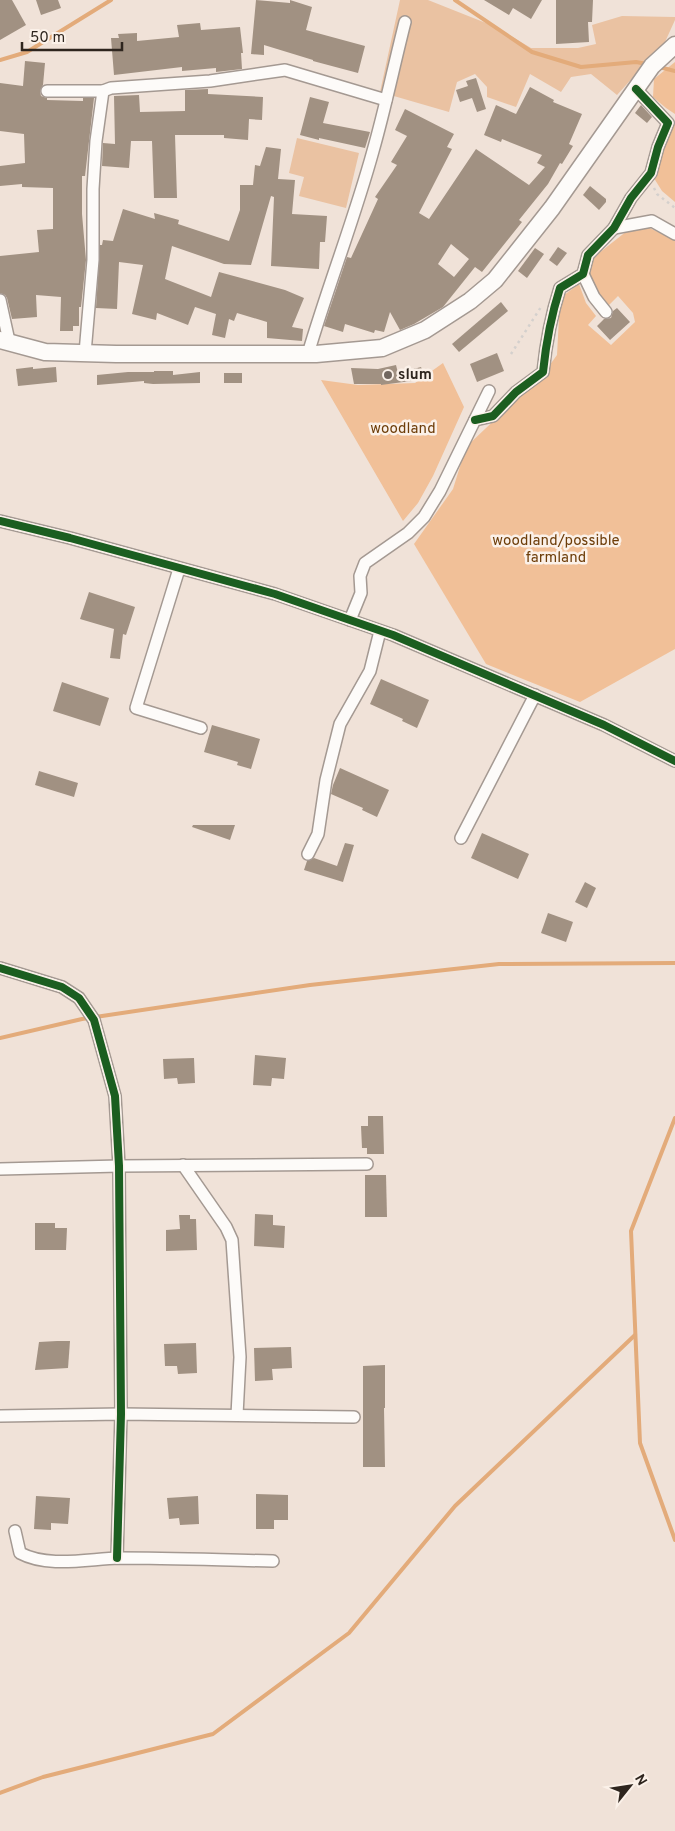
<svg xmlns="http://www.w3.org/2000/svg" width="675" height="1831" viewBox="0 0 675 1831" font-family="Overpass,sans-serif">
<rect width="100%" height="100%" fill="#f0e2d8"/>
<g fill="#eac2a2">
<polygon points="400,0 428,0 496,27 531,48 578,48 596,44 592,25 622,16 675,17 675,20 665,42 617,95 591,74 571,77 561,92 530,74 516,107 487,97 487,87 475,74 457,82 449,112 380,92"/>
<polygon points="297,138 359,153 346,208 299,196 304,177 289,173"/>
</g>
<g fill="#f1c098">
<polygon points="675,62 675,114 666,108 653,97 654,79"/>
<polygon points="675,122 675,202 662,191 652,175"/>
<polygon points="641,224 675,240 675,649 580,702 486,664 414,544 453,489 466,447 544,373 557,355 560,298 579,284 586,303 596,316 588,325 611,345 635,322 633,313 618,296 607,307 587,277 594,257 632,227"/>
<polygon points="443,363 464,407 433,476 418,503 403,521 321,380 358,385 415,383"/>
</g>
<g fill="none" stroke-linecap="round" stroke-linejoin="round">
<g stroke="#e3ab7a" stroke-width="4">
<polyline points="455,0 532,52 581,67 636,62 647,64"/>
<polyline points="0,60 27,52 111,0"/>
<polyline points="659,67 675,71"/>
<polyline points="0,1038 82,1019 310,985 499,964 675,963"/>
<polyline points="675,1118 631,1231 640,1443 675,1540"/>
<polyline points="0,1793 43,1777 213,1734 349,1633 455,1506 635,1335"/>
</g>
</g>
<g fill="#a19182" fill-rule="evenodd">
<polygon points="0,0 12,0 26,25 0,40"/>
<polygon points="36,0 58,0 61,8 41,15"/>
<polygon points="256,0 290,3 290,0 312,7 306,30 365,46 358,73 313,61 313,60 264,45 264,55 251,54"/>
<polygon points="484,0 542,0 531,19 513,8 509,15"/>
<polygon points="556,0 593,0 592,22 588,22 589,42 556,44"/>
<polygon points="200,23 201,30 240,27 243,53 241,53 242,69 216,72 216,68 182,71 182,67 114,75 111,38 119,38 118,34 137,33 137,41 179,37 177,25"/>
<polygon points="25,61 45,63 43,85 40,91 41,96 47,98 47,100 83,101 83,98 94,98 85,176 82,176 82,214 86,260 81,307 79,307 79,326 73,326 73,331 60,331 61,297 36,295 37,317 12,319 7,298 5,295 0,293 0,256 39,252 37,230 53,229 53,188 22,187 22,184 0,186 0,166 25,163 24,134 0,131 0,83 23,86"/>
<polygon points="476,78 486,109 477,112 472,98 460,102 456,90 468,86 466,81"/>
<path d="M530,87L554,100L553,102L582,114L569,144L573,146L562,164L560,163L548,184L519,220L522,222L482,272L475,267L443,307L414,324L400,330L390,312L384,332L375,330L374,333L345,324L343,332L324,326L347,257L351,258L378,199L375,197L397,165L391,162L407,136L395,130L405,109L454,134L447,147L452,149L419,213L429,219L476,149L529,185L545,167L537,163L542,155L502,139L501,142L484,135L496,105L516,114ZM451,244L469,259L454,277L438,264Z"/>
<polygon points="208,89 208,94 263,97 262,120 249,119 248,140 224,138 224,135 175,135 177,198 154,198 152,141 131,141 129,168 102,166 103,143 115,144 114,96 139,95 140,112 185,111 185,90"/>
<polygon points="310,97 329,102 323,123 370,132 365,148 319,138 319,140 300,135"/>
<polygon points="641,105 652,117 647,123 635,113"/>
<polygon points="266,147 281,149 278,179 295,180 292,214 327,216 325,242 320,242 319,269 271,266 274,197 271,196 251,265 224,264 172,246 165,279 211,297 219,272 285,290 304,298 292,327 303,329 302,341 267,338 267,322 237,313 234,321 229,319 225,338 212,335 216,314 195,307 188,325 157,313 156,320 132,314 143,265 119,262 117,309 96,308 100,245 102,245 103,240 113,241 123,209 155,219 154,213 179,220 178,224 229,241 240,210 240,185 253,185 255,165 260,166"/>
<polygon points="590,186 606,199 606,202 599,210 583,195"/>
<polygon points="558,247 567,253 557,266 549,260"/>
<polygon points="535,248 544,254 527,278 518,271"/>
<polygon points="501,302 508,311 459,352 452,344"/>
<polygon points="617,308 630,322 610,340 597,326 604,319 611,318 613,311"/>
<polygon points="497,353 504,371 477,382 470,364"/>
<polygon points="396,365 398,373 421,367 425,377 411,381 381,385 381,384 354,384 351,368 378,369"/>
<polygon points="33,367 33,369 56,367 57,382 18,386 16,369"/>
<polygon points="154,371 173,371 173,375 200,372 200,383 153,384 144,383 144,381 97,385 97,375 128,372 154,372"/>
<rect x="224" y="373" width="18" height="10"/>
<polygon points="89,592 135,607 126,635 123,634 120,659 110,658 114,629 80,619"/>
<polygon points="381,679 429,700 417,728 402,721 403,719 370,704"/>
<polygon points="62,682 109,698 100,726 53,711"/>
<polygon points="212,725 260,739 251,769 237,765 238,762 204,752"/>
<polygon points="340,768 389,790 377,817 362,810 363,808 331,794 333,785"/>
<polygon points="39,771 78,783 74,797 35,785"/>
<polygon points="193,825 235,825 230,840 192,827"/>
<polygon points="482,833 529,854 518,879 471,858"/>
<polygon points="345,843 354,845 343,882 304,870 307,861 314,858 337,866"/>
<polygon points="585,882 596,888 587,908 575,902"/>
<polygon points="548,913 573,922 566,942 541,933"/>
<polygon points="255,1055 286,1058 284,1079 272,1078 271,1086 253,1085"/>
<polygon points="194,1058 195,1083 178,1084 177,1078 164,1079 163,1059"/>
<polygon points="368,1116 383,1116 384,1154 367,1154 367,1148 362,1148 361,1126 368,1126"/>
<polygon points="365,1175 386,1175 387,1217 365,1217"/>
<polygon points="255,1214 273,1215 273,1225 285,1226 284,1248 254,1246"/>
<polygon points="179,1215 190,1215 190,1219 196,1219 197,1250 166,1251 166,1230 180,1229"/>
<polygon points="35,1223 55,1223 55,1228 67,1228 66,1250 35,1250"/>
<polygon points="57,1341 70,1341 68,1368 35,1370 39,1342"/>
<polygon points="196,1343 197,1373 178,1374 177,1366 165,1366 164,1344"/>
<polygon points="291,1347 292,1368 272,1369 273,1380 255,1381 254,1348"/>
<polygon points="385,1365 385,1408 384,1408 385,1467 363,1467 363,1366"/>
<polygon points="256,1494 288,1495 288,1520 274,1520 274,1529 256,1529"/>
<polygon points="36,1496 70,1498 68,1524 51,1523 51,1530 34,1529"/>
<polygon points="198,1496 199,1524 180,1525 179,1518 169,1519 167,1498"/>
</g>
<g fill="none" stroke-linecap="round" stroke-linejoin="round">
<defs>
<g id="street">
<polyline points="47,91 103,91 111,88 210,81 285,70 386,100"/>
<polyline points="614,228 652,221 675,234"/>
<polyline points="583,274 594,297 606,312"/>
<polyline points="0,300 9,341"/>
<polyline points="85,353 93,260 93,189 96,141 103,91"/>
<path d="M308,354C328,286 354,220 373,151C385,109 394,65 405,22"/>
<path d="M475,420L493,416L516,392L543,372C546,343 551,316 560,288L583,274L588,255L614,228L631,198L651,173L658,147L668,123L636,89"/>
<polyline points="0,521 70,538 275,594 393,635 604,725 675,761"/>
<polyline points="179,569 136,708 201,728"/>
<polyline points="350,620 361,593 360,576 365,563 408,533 424,517 440,491 489,391"/>
<polyline points="461,838 535,695"/>
<polyline points="308,854 318,834 326,780 340,724 370,671 380,631"/>
<polyline points="0,968 62,987 79,998 94,1020 115,1096 119,1166 121,1414 117,1558"/>
<polyline points="183,1165 226,1227 232,1240 240,1357 237,1415"/>
<polyline points="0,1169 119,1166 367,1164"/>
<polyline points="0,1416 121,1414 354,1417"/>
<path d="M15,1531L20,1553C48,1568 87,1559 119,1558C170,1558 221,1560 273,1561"/>
</g>
<polyline id="secondary" points="0,340 45,352 116,354 316,354 382,348 425,330 470,301 495,280 552,208 652,66 675,45"/>
</defs>
<use href="#street" stroke="#a49992" stroke-width="14"/>
<use href="#secondary" stroke="#a49992" stroke-width="19"/>
<g stroke="#d4d0cd" stroke-width="2.5" stroke-dasharray="2.5 4" stroke-linecap="butt">
<polyline points="654,188 657,194 675,208"/>
<polyline points="511,354 541,307"/>
</g>
<use href="#street" stroke="#fdfbf9" stroke-width="11"/>
<use href="#secondary" stroke="#fdfbf9" stroke-width="16"/>
<defs>
<g id="cycleway">
<path d="M475,420L493,416L516,392L543,372C546,343 551,316 560,288L583,274L588,255L614,228L631,198L651,173L658,147L668,123L636,89"/>
<polyline points="0,521 70,538 275,594 393,635 604,725 675,761"/>
<polyline points="0,968 62,987 79,998 94,1020 115,1096 119,1166 121,1414 117,1558"/>
</g>
</defs>
<use href="#cycleway" stroke="#fbf1e9" stroke-width="11"/>
<use href="#cycleway" stroke="#1b5e20" stroke-width="8"/>
</g>
<circle fill="#72675f" stroke="#fbf1e9" stroke-width="2" cx="388" cy="375" r="5"/>
<g text-anchor="middle" dominant-baseline="central" stroke-width="5" stroke-linejoin="round" paint-order="stroke">
<g font-size="15" font-weight="bold" fill="#2e251e" stroke="#fbf1e9" text-anchor="start">
<text x="398" y="375">slum</text>
</g>
<g font-size="15" fill="#6d3d09" stroke="#fbf1e9">
<text x="403" y="429">woodland</text>
<text x="556" y="541">woodland/possible<tspan x="556" dy="17">farmland</tspan></text>
</g>
</g>
<g transform="translate(630 1786) rotate(60)" stroke="#fbf1e9" stroke-width="4" paint-order="stroke">
<path d="M0-4L9 19L0 12L-9 19Z" fill="#2e251e"/>
<text y="-8" font-size="14" font-weight="bold" text-anchor="middle" fill="#2e251e">N</text>
</g>
<path d="M22 42v8h100v-8" fill="none" stroke="#2e251e" stroke-width="2.5"/>
<text x="30" y="42" font-size="15" fill="#2e251e" stroke="#fbf1e9" stroke-width="4" paint-order="stroke">50 m</text>
</svg>
